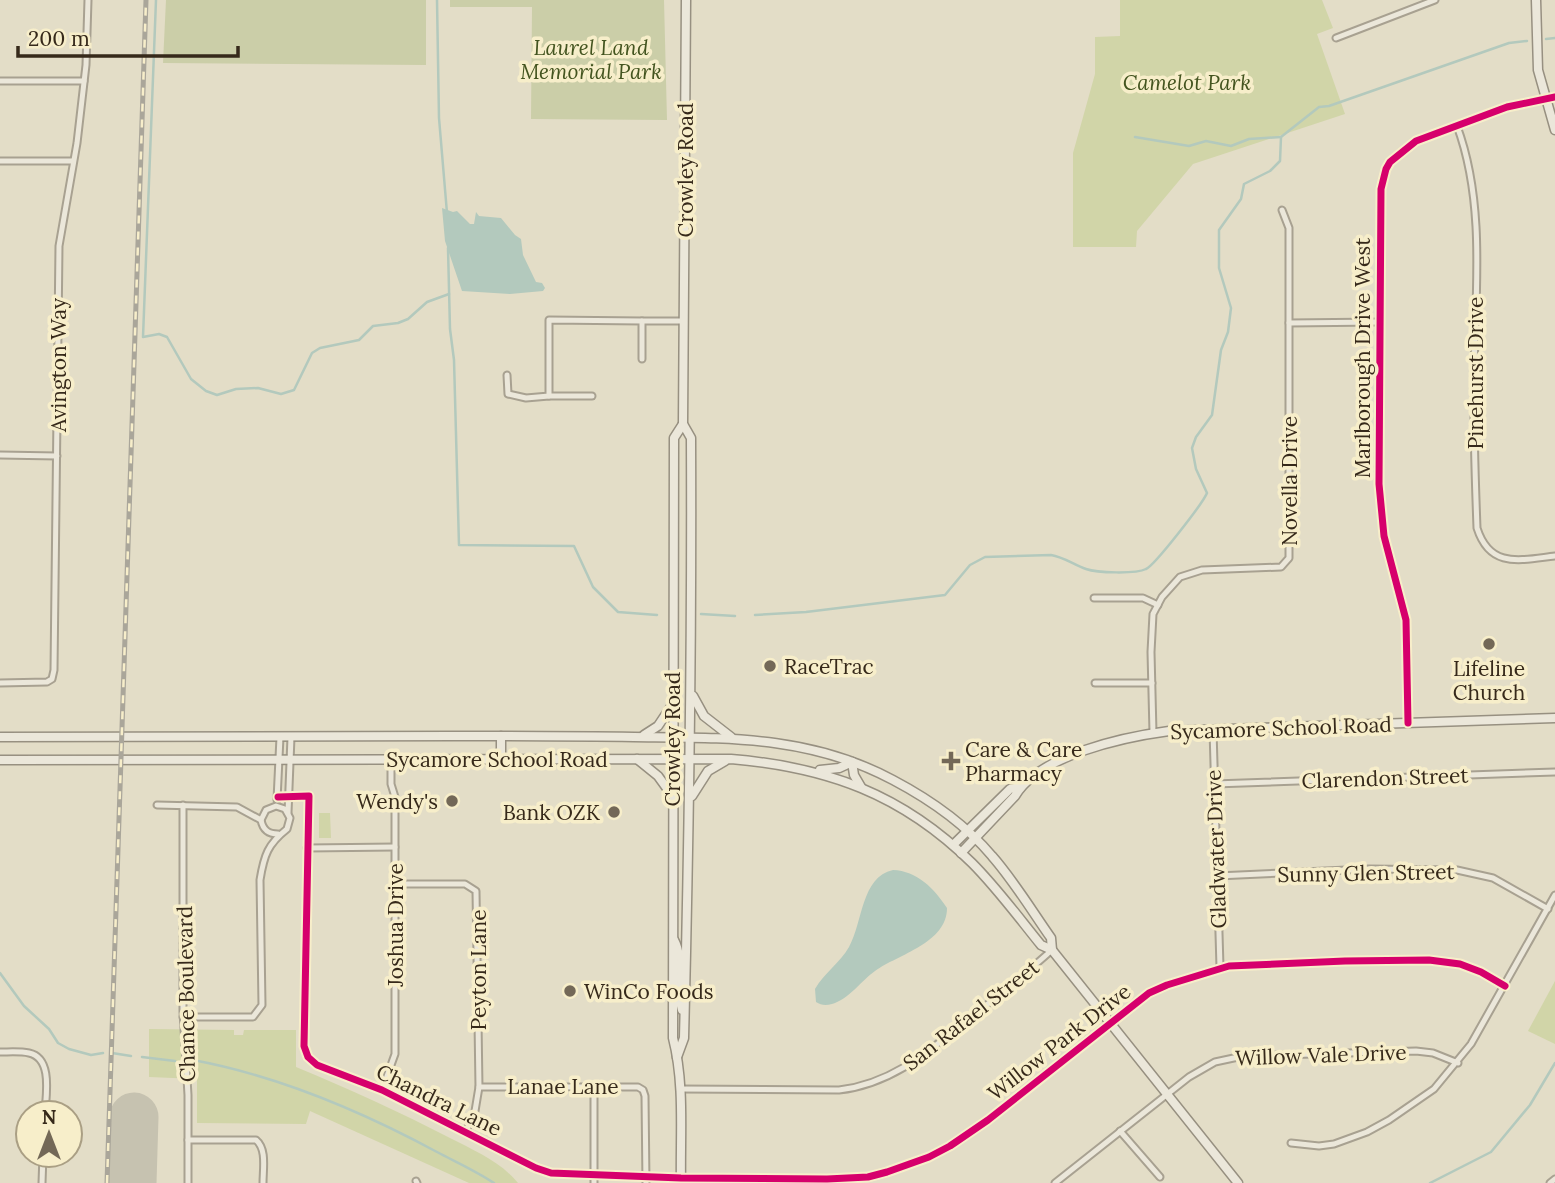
<svg xmlns="http://www.w3.org/2000/svg" width="1555" height="1183" viewBox="0 0 1555 1183" font-family="Lora,serif">
<rect width="100%" height="100%" fill="#e3ddc7"/>
<g fill="#d1d5a8">
<polygon points="1120,0 1322,0 1333,28 1317,34 1345,114 1193,164 1137,231 1136,247 1073,247 1073,153 1095,74 1095,37 1120,36"/>
<polygon points="319,813 330,813 331,838 319,838"/>
<polygon points="1555,981 1555,1044 1528,1031"/>
<path d="M149,1029L234,1030V1035H243L244,1030H296V1067C349,1089 400,1112 450,1138C475,1151 500,1161 518,1183H469L310,1111L306,1124L197,1123V1079L149,1077Z"/>
</g>
<g fill="#cbcea8">
<polygon points="166,0 426,0 426,65 163,63"/>
<polygon points="450,0 664,0 667,120 531,119 532,7 450,7"/>
</g>
<g fill="#b3c9bd">
<polygon points="442,208 453,212 457,211 470,224 474,224 476,212 479,216 501,218 515,235 521,239 523,255 536,282 542,283 545,288 543,291 510,294 462,291 445,241"/>
<path d="M893,870C917,871 934,888 947,908C947,943 899,954 875,971C861,981 849,999 832,1004C825,1006 821,1005 816,1002L815,989C824,973 840,963 849,947C863,922 861,877 893,870Z"/>
</g>
<g fill="none" stroke-linecap="round" stroke-linejoin="round">
<g stroke="#b3c9bd" stroke-width="2.5">
<polyline points="156,0 143,337 159,334 167,337 191,379 206,391 217,395 236,389 258,388 281,394 294,390 312,353 320,348 359,340 373,326 398,323 408,319 427,302 449,294"/>
<polyline points="437,0 439,118 447,213"/>
<polyline points="1546,39 1555,38"/>
<polyline points="1135,137 1189,146 1206,141 1231,146 1249,139 1281,137"/>
<polyline points="448,248 450,329 454,360 459,545 574,546 593,587 618,612 657,615"/>
<polyline points="701,614 735,616"/>
<path d="M755,615L806,612L945,595L970,565L985,557L1051,555C1064,557 1074,565 1086,569C1097,573 1136,574 1146,569C1155,565 1203,503 1207,493L1196,469L1192,448L1196,437L1212,415L1221,350L1228,332L1231,308L1219,268V230L1241,199L1244,184L1270,171L1280,161L1281,137L1319,107L1329,106L1509,43L1527,41"/>
<polyline points="0,973 24,1006 49,1029 58,1043 69,1049 91,1055 103,1053"/>
<polyline points="112,1053 131,1056"/>
<polyline points="142,1057 175,1061"/>
<path d="M193,1060C279,1076 361,1111 437,1152C456,1162 476,1171 494,1183"/>
<polyline points="1430,1183 1491,1152 1530,1105 1555,1063"/>
</g>
<polyline stroke="#c6c2b0" stroke-width="49" points="132,1183 134,1117"/>
<defs>
<g id="street">
<polyline points="1336,38 1435,0"/>
<polyline points="0,81 84,81"/>
<path d="M1457,126C1485,201 1476,289 1474,368C1473,422 1475,474 1477,528C1490,569 1520,560 1555,556"/>
<polyline points="0,161 72,161"/>
<polyline points="642,321 684,321"/>
<polyline points="1289,323 1380,322"/>
<polyline points="507,375 508,394 526,398 549,396 549,320 642,321 642,359"/>
<polyline points="549,396 592,396"/>
<polyline points="0,455 57,456"/>
<polyline points="1094,598 1143,598 1158,605"/>
<polyline points="0,683 47,682 52,679 54,670 59,246 77,143 86,65 88,0"/>
<polyline points="1095,683 1152,683"/>
<polyline points="1408,723 1406,620 1384,536 1379,484 1381,189 1386,169 1390,162 1416,141 1507,107 1555,97"/>
<polyline points="1213,730 1220,967"/>
<polyline points="1153,733 1151,652 1153,614 1162,597 1180,577 1202,570 1281,567 1289,558 1289,228 1282,210"/>
<polyline points="1214,784 1555,772"/>
<polyline points="278,797 309,796 304,1046 308,1057 317,1065 382,1090 536,1168 551,1173 681,1178 827,1179 868,1177 887,1172 929,1157 950,1146 988,1120 1149,993 1167,985 1229,966 1345,961 1429,960 1460,964 1481,972 1505,986"/>
<polyline points="277,800 280,737"/>
<path d="M157,805L237,807L261,820C263,830 268,834 278,834"/>
<polyline points="183,805 183,1012 188,1095 188,1183"/>
<polyline points="288,813 291,737"/>
<polyline points="307,848 395,847"/>
<polyline points="1217,876 1369,869 1457,870 1493,878 1548,909"/>
<polyline points="395,884 465,884 476,891 479,1087 475,1111 466,1131"/>
<path d="M183,1017H253L262,1005L260,880C264,855 268,844 287,829L290,818L285,809L276,806L266,810L261,820"/>
<path d="M0,1052C9,1052 20,1051 29,1053C53,1058 46,1095 45,1113"/>
<polyline points="479,1087 638,1087 643,1090 645,1096 646,1183"/>
<polyline points="594,1087 594,1183"/>
<path d="M680,1089L839,1090C892,1084 929,1051 969,1019C997,997 1025,974 1052,950"/>
<polyline points="382,1090 395,1054 395,797 391,784 391,759"/>
<polyline points="1120,1131 1160,1177"/>
<path d="M188,1140H256C267,1149 263,1169 263,1183"/>
<polyline points="1291,1143 1319,1146 1334,1144 1367,1132 1389,1120 1434,1089 1471,1044 1555,895"/>
<polyline points="416,1181 417,1183"/>
<polyline points="42,1183 43,1155"/>
<polyline points="1055,1183 1189,1077 1215,1062 1243,1056 1416,1051 1433,1053 1458,1063"/>
<polyline points="1550,1183 1555,1179"/>
</g>
<g id="secondary">
<polyline points="1536,0 1538,70 1555,130"/>
<polyline points="693,696 704,716 731,737"/>
<polyline points="644,735 658,726 670,708"/>
<polyline points="501,736 501,758"/>
<path d="M0,737C151,737 302,737 453,736C513,736 574,736 634,737C726,738 809,735 893,780C929,799 966,825 992,856C1014,881 1032,911 1051,938L1052,950"/>
<polyline points="637,759 658,776 671,794"/>
<path d="M0,760L731,759C827,767 902,794 972,863C997,888 1019,918 1041,945L1052,950L1238,1183"/>
<polyline points="820,770 839,768 852,762 854,775 861,787"/>
<polyline points="692,796 708,771 725,761"/>
<polyline points="953,845 1010,789 1020,787"/>
<path d="M961,853L1015,796C1039,755 1124,737 1169,731L1555,718"/>
<path d="M674,940C685,960 675,988 682,1010"/>
<path d="M677,1057L684,1038C689,838 692,638 691,438L683,424L686,0"/>
<path d="M681,1183C680,1135 685,1085 673,1038L674,438L683,424"/>
</g>
</defs>
<use href="#street" stroke="#a8a191" stroke-width="9"/>
<use href="#secondary" stroke="#979081" stroke-width="11"/>
<use href="#street" stroke="#ebe7da" stroke-width="5"/>
<use href="#secondary" stroke="#ebe7da" stroke-width="8"/>
<defs>
<polyline id="rail" points="107,1183 146,0"/>
</defs>
<use href="#rail" stroke="#aaa69a" stroke-width="5"/>
<use href="#rail" stroke="#f7eeca" stroke-width="2.5" stroke-dasharray="8" stroke-linecap="butt"/>
<defs>
<g id="cycleway">
<polyline points="1408,723 1406,620 1384,536 1379,484 1381,189 1386,169 1390,162 1416,141 1507,107 1555,97"/>
<polyline points="278,797 309,796 304,1046 308,1057 317,1065 382,1090 536,1168 551,1173 681,1178 827,1179 868,1177 887,1172 929,1157 950,1146 988,1120 1149,993 1167,985 1229,966 1345,961 1429,960 1460,964 1481,972 1505,986"/>
</g>
</defs>
<use href="#cycleway" stroke="#f7eeca" stroke-width="11"/>
<use href="#cycleway" stroke="#d6006c" stroke-width="7"/>
</g>
<g fill="#736857" stroke="#f7eeca" stroke-width="2.5">
<circle cx="1489" cy="644" r="7"/>
<circle cx="770" cy="666" r="7"/>
<path d="M947.5 750.5h7v7h7v7h-7v7h-7v-7h-7v-7h7z"/>
<circle cx="452" cy="801" r="7"/>
<circle cx="614" cy="812" r="7"/>
<circle cx="570" cy="991" r="7"/>
</g>
<g text-anchor="middle" dominant-baseline="central" stroke-width="7" stroke-linejoin="round" paint-order="stroke">
<g font-size="21" font-style="italic" fill="#43541f" stroke="#f7eeca">
<text x="591" y="47">Laurel Land<tspan x="591" dy="24">Memorial Park</tspan></text>
<text x="1187" y="82">Camelot Park</text>
</g>
<g font-size="21" fill="#36291a" stroke="#f7eeca">
<text transform="translate(685 170) rotate(-90)">Crowley Road</text>
<text transform="translate(1362 358) rotate(-90)">Marlborough Drive West</text>
<text transform="translate(58 365) rotate(-90)">Avington Way</text>
<text transform="translate(1475 373) rotate(-90)">Pinehurst Drive</text>
<text transform="translate(1289 481) rotate(-90)">Novella Drive</text>
<text transform="translate(1281 728) rotate(-2)">Sycamore School Road</text>
<text transform="translate(672 739) rotate(-90)">Crowley Road</text>
<text x="497" y="759">Sycamore School Road</text>
<text transform="translate(1385 778) rotate(-2)">Clarendon Street</text>
<text transform="translate(1216 849) rotate(-92)">Gladwater Drive</text>
<text transform="translate(1366 873) rotate(-1)">Sunny Glen Street</text>
<text transform="translate(395 925) rotate(-90)">Joshua Drive</text>
<text transform="translate(478 970) rotate(-90)">Peyton Lane</text>
<text transform="translate(186 994) rotate(-91)">Chance Boulevard</text>
<text transform="translate(971 1015) rotate(-38)">San Rafael Street</text>
<text transform="translate(1059 1042) rotate(-38)">Willow Park Drive</text>
<text transform="translate(1321 1055) rotate(-2)">Willow Vale Drive</text>
<text x="563" y="1086">Lanae Lane</text>
<text transform="translate(439 1100) rotate(26)">Chandra Lane</text>
</g>
<g font-size="21" fill="#36291a" stroke="#f7eeca" text-anchor="start">
<text x="784" y="666">RaceTrac</text>
<text x="1489" y="668" text-anchor="middle">Lifeline<tspan x="1489" dy="24">Church</tspan></text>
<text x="965" y="749">Care &amp; Care<tspan x="965" dy="24">Pharmacy</tspan></text>
<text x="438" y="801" text-anchor="end">Wendy's</text>
<text x="600" y="812" text-anchor="end">Bank OZK</text>
<text x="584" y="991">WinCo Foods</text>
</g>
</g>
<g transform="translate(49 1134)"><circle r="33" fill="#f7eeca" stroke="#aa9f84" stroke-width="2"/>
<path d="M0-5L12 26L0 18L-12 26Z" fill="#736857"/>
<text y="-10" font-size="19" font-weight="bold" text-anchor="middle" fill="#36291a">N</text>
</g>
<path d="M18 46v10h220v-10" fill="none" stroke="#36291a" stroke-width="3.5"/>
<text x="28" y="46" font-size="21" fill="#36291a" stroke="#f7eeca" stroke-width="5" paint-order="stroke">200 m</text>
</svg>
